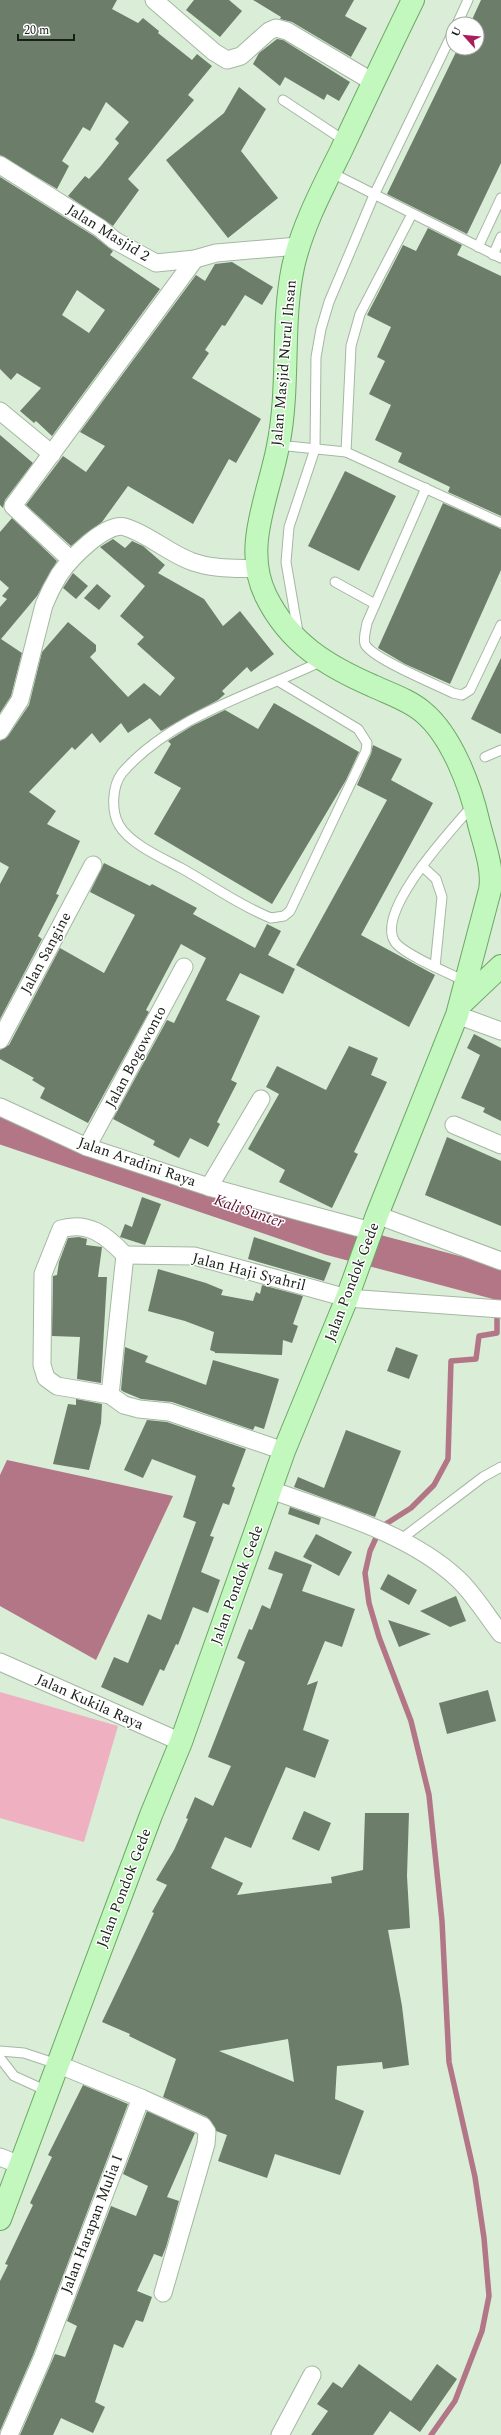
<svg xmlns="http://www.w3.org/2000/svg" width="501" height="2435" viewBox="0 0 501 2435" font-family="Spectral,serif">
<rect width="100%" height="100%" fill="#d9edd7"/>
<polygon fill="#efb0c1" points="0,1692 118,1726 84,1842 0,1818"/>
<polygon fill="#b27687" points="7,1460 173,1496 96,1660 0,1606 0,1475"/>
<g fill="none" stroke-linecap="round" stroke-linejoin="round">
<polyline stroke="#b27687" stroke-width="5.5" points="431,2435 455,2401 482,2331 489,2296 484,2238 475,2177 449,2062 442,1921 429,1795 411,1721 379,1637 369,1603 365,1573 370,1551 381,1527 411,1508 434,1485 448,1459 451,1361 476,1359 479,1336 497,1333 497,1283"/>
<polyline stroke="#b27687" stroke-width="33" points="0,1127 331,1239 501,1284"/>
</g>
<g fill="#6c7e6a" fill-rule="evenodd">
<polygon points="0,0 117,0 112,9 138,23 143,18 159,31 158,33 192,60 197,54 212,66 188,95 194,100 128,179 139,190 113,226 68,196 85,176 89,179 100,167 119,143 115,139 129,122 106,102 90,131 83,127 62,161 69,166 57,189 0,155"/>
<polygon points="194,0 229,0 242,11 220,37 186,10"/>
<polygon points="253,0 354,0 345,16 367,28 351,57 292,22 280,19 281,17"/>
<polygon points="481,0 501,0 501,163 467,234 387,194 458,48 477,48 477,24 470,24"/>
<polygon points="277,39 283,40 350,82 339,101 327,94 324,100 285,77 280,86 253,64 259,53"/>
<polygon points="239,87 266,109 241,151 278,198 228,238 166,160 224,113"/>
<path d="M0,177L94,236L113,251L110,255L160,289L52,436L36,421L34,423L20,411L41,388L17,373L11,380L0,369ZM77,290L105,310L89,333L62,315Z"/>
<polygon points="428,228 462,245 457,255 501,276 501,516 448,492 450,487 398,462 402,453 375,440 391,405 369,394 385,361 377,357 391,327 367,315 403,245 416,251"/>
<polygon points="232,262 273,287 262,305 245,295 225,326 222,325 205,350 209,353 192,378 261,419 236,463 229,459 193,524 128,486 102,522 71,546 26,505 63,456 86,472 105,446 80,432 196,275 205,281 215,264"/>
<polygon points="0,435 33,463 5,500 3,508 0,505"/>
<polygon points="345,471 396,496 359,571 308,546"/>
<polygon points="443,503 501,529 501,570 450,684 405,664 378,648"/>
<polygon points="12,518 57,561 37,596 1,639 22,653 11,696 0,713 0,607 7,599 2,596 9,588 0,580 0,532"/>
<polygon points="113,539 125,548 132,541 143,546 165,565 158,573 204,599 223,626 240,611 274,654 251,672 247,667 222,691 225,694 218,700 161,731 150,718 128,733 121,723 100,743 92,733 75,750 72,747 29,792 56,811 47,824 80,841 56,894 59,895 38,936 42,939 0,1019 0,884 9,867 0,862 0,741 8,736 29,705 42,652 68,622 96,645 96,651 90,657 128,697 144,683 160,696 175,678 137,644 144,637 120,616 145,586 100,547"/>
<polygon points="73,573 88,586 76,599 63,588"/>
<polygon points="97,584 111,596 99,610 84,598"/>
<polygon points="501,658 501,734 471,719"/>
<polygon points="274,703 359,752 346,780 272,904 154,834 181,788 154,773 171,744 168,741 192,726 225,710 258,729"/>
<polygon points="373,745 402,759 391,780 433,803 361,935 435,975 409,1027 296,965 387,800 357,785 371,754"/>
<polygon points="104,863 150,886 152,884 197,908 193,914 255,948 267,924 281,931 268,955 295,969 283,994 240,973 226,1000 260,1016 231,1080 237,1083 217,1122 220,1124 208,1147 190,1138 179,1158 153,1145 155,1141 113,1119 167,1020 174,1023 206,958 181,944 146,1010 149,1012 88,1123 40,1098 45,1088 32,1080 34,1078 0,1059 0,1050 9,1045 60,948 104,973 135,915 90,892"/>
<polygon points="474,1034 501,1048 501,1121 483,1112 485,1108 461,1098 480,1055 467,1048"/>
<polygon points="349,1046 378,1058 371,1075 387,1082 354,1152 358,1154 332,1208 279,1182 285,1170 248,1149 279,1094 266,1087 277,1066 326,1090"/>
<polygon points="447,1137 501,1161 501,1226 425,1195"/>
<polygon points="142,1197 161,1204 145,1245 120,1237 125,1224 132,1227"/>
<polygon points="79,1237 87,1239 86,1245 102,1247 98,1277 107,1277 101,1383 77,1379 80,1337 52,1336 53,1276 57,1275 59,1262 68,1238"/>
<polygon points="254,1237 331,1263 324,1281 248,1259"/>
<polygon points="158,1269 206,1283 223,1290 221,1295 253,1301 256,1292 260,1294 262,1285 303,1296 293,1324 298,1326 292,1343 283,1340 282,1355 215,1353 215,1352 210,1350 214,1332 185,1321 148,1311"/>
<polygon points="125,1347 148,1356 145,1362 206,1385 213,1360 279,1379 264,1429 255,1426 253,1430 172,1402 141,1399 124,1392 121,1390"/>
<polygon points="396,1347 418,1355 409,1379 387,1371"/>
<polygon points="76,1399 102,1404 101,1423 89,1470 53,1464 68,1404 76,1405"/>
<polygon points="147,1420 167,1422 246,1449 232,1486 235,1488 229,1505 223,1503 210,1536 214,1537 201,1572 220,1580 208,1613 193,1607 178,1645 176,1644 164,1671 160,1669 143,1706 101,1687 114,1657 128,1663 148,1614 161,1620 196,1522 183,1517 196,1476 152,1459 143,1478 124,1470"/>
<polygon points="346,1430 401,1451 375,1517 294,1487 298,1477 324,1488"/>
<polygon points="290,1507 321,1518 319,1525 288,1514"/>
<polygon points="316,1534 352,1552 339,1576 303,1557"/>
<path d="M275,1551L312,1565L302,1591L355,1609L342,1647L325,1641L307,1685L318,1681L303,1730L329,1740L315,1778L286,1767L251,1848L225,1837L211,1868L243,1883L237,1895L332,1883L331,1877L363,1870L365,1813H409L407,1876L410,1928L388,1930L402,2006L409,2065L383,2069L382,2062L337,2066L335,2099L364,2111L340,2175L275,2154L267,2178L218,2161L227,2135L216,2131L207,2117L163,2097L176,2059L129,2036L130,2034L102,2022L154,1913L152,1912L167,1885L156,1880L174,1850L188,1819L186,1818L195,1797L213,1806L231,1766L208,1757L245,1662L237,1658L249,1629L252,1630L262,1605L270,1609L283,1574L268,1569ZM288,2039L294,2082L219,2051Z"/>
<polygon points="388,1574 417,1590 409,1605 380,1589"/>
<polygon points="456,1596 466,1621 450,1627 420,1611"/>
<polygon points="388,1620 431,1634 399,1647"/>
<polygon points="488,1690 496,1721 447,1734 439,1703"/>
<polygon points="304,1811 331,1823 319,1851 292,1839"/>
<polygon points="83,2085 128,2104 33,2355 0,2431 0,2281 8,2265 5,2264 33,2205 30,2203 52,2157 48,2155"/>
<polygon points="147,2111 195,2133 167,2197 179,2201 166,2247 162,2257 154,2254 137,2291 152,2297 143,2322 136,2320 123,2348 114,2344 95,2402 105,2407 93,2433 61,2418 53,2435 20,2435 55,2354 65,2357 77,2326 67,2321 111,2206 136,2216 148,2186 123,2174"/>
<polygon points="359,2364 411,2401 437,2364 457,2379 420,2432 390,2411 373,2435 311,2435 328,2411 317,2404 333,2382 342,2388"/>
</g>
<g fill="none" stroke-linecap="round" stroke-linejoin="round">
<defs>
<g id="lane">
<polyline points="457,24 468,0"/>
<polyline points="283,100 345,141"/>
<polyline points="330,172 501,258"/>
<polyline points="478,247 501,198"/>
<polyline points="493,255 501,237"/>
<polyline points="278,445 346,452 501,523"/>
<polyline points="346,452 351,346 360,314 412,214"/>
<path d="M426,488L367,623C366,630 363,637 365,644C371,658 437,685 453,693L462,695L470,690L501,625"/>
<polyline points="335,582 375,604"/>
<polyline points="298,632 286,562 289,527 315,449 316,357 321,329 329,302 374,195 453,32"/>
<path d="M278,681L358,729L367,743L366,751L290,911L284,916L271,918C240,906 210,884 181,868C162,858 130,844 119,825C111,811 112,786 122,773C171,716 256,693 322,661"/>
<polyline points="485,757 501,750"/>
<polyline points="422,866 436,879 442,897 435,967"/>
<path d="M467,982C451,974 404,955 395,942C374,912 453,828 473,805"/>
<polyline points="400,1540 483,1477 501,1467"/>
<polyline points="0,2051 24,2053 57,2064"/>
<polyline points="0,2058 14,2076 47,2091"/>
</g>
<g id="street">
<polyline points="154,0 214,52 227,60 241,56 269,31 276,28 287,31 373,82"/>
<polyline points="0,165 100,228 114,240 156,263 195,259 216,253 298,246"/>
<polyline points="0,411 52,454"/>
<polyline points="71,560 13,506 195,259"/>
<path d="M0,731L20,700L44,605C48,595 53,585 59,575C69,560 106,521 125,527C149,534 169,554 193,562C213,569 236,568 257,569"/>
<polyline points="457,1015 501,1031"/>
<polyline points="0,1040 93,865"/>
<polyline points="0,1107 87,1147 209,1187 371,1231"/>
<polyline points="454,1125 501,1145"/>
<polyline points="87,1147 184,967"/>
<polyline points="209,1187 261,1099"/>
<polyline points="377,1215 501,1261"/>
<path d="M125,1255C106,1235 88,1221 61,1229L43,1274L42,1365L46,1378L57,1386L110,1395L124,1405L139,1409L169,1412L284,1451"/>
<polyline points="125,1255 194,1256 347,1298 501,1309"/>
<polyline points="110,1395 125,1255"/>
<path d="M271,1490C332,1512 409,1533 458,1579C474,1594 487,1616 501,1634"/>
<polyline points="0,1662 181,1742"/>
<polyline points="141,2098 203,2126 207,2132 206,2144 163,2293"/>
<polyline points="0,2157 20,2165"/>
<polyline points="9,2435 42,2359 141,2098 57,2064"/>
<polyline points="280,2435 312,2375"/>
</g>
<g id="primary">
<polyline points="462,1003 501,966"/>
<path d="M0,2219L151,1815L181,1742L284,1451L347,1298L377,1215L457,1015L490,890C494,868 483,842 478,820C470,785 451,735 423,712C409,700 390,694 373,686C327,666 289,643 266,596C242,548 269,495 278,446C290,387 281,325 293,267C302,227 322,189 340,153C364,102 388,51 413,0"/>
</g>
</defs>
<use href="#lane" stroke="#a4b8a2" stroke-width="11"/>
<use href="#street" stroke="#a4b8a2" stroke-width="19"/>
<use href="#primary" stroke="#6ca866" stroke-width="24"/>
<use href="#lane" stroke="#fff" stroke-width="9"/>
<use href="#street" stroke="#fff" stroke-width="17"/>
<use href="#primary" stroke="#c2f7bd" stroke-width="22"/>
</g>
<g text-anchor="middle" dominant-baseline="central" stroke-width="3" stroke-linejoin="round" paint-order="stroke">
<g font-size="15" fill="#181f17" stroke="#fff">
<text transform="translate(108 233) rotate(32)">Jalan Masjid 2</text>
<text transform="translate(284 363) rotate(-85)">Jalan Masjid Nurul Ihsan</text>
<text transform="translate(46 953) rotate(-62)">Jalan Sangine</text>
<text transform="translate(136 1057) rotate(-62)">Jalan Bogowonto</text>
<text transform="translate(137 1162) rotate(19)">Jalan Aradini Raya</text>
<text transform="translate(249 1272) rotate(14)">Jalan Haji Syahril</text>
<text transform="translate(352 1282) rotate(-69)">Jalan Pondok Gede</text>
<text transform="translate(237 1585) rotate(-70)">Jalan Pondok Gede</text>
<text transform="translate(90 1702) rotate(24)">Jalan Kukila Raya</text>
<text transform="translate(124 1888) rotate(-69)">Jalan Pondok Gede</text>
<text transform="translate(92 2224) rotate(-69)">Jalan Harapan Mulia I</text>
</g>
<g font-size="16" font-style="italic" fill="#5d1330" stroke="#fff">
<text transform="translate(249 1211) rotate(19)">Kali Sunter</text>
</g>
</g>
<g transform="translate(465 36) rotate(297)"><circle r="19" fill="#ffffff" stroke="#a3a5a2"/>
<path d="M0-3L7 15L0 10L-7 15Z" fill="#aa1c5a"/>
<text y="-6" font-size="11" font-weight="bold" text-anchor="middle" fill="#181f17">U</text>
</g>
<path d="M18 34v6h56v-6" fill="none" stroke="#181f17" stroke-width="2"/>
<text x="24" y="34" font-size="12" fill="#181f17" stroke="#ffffff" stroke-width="3" paint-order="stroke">20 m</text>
</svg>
